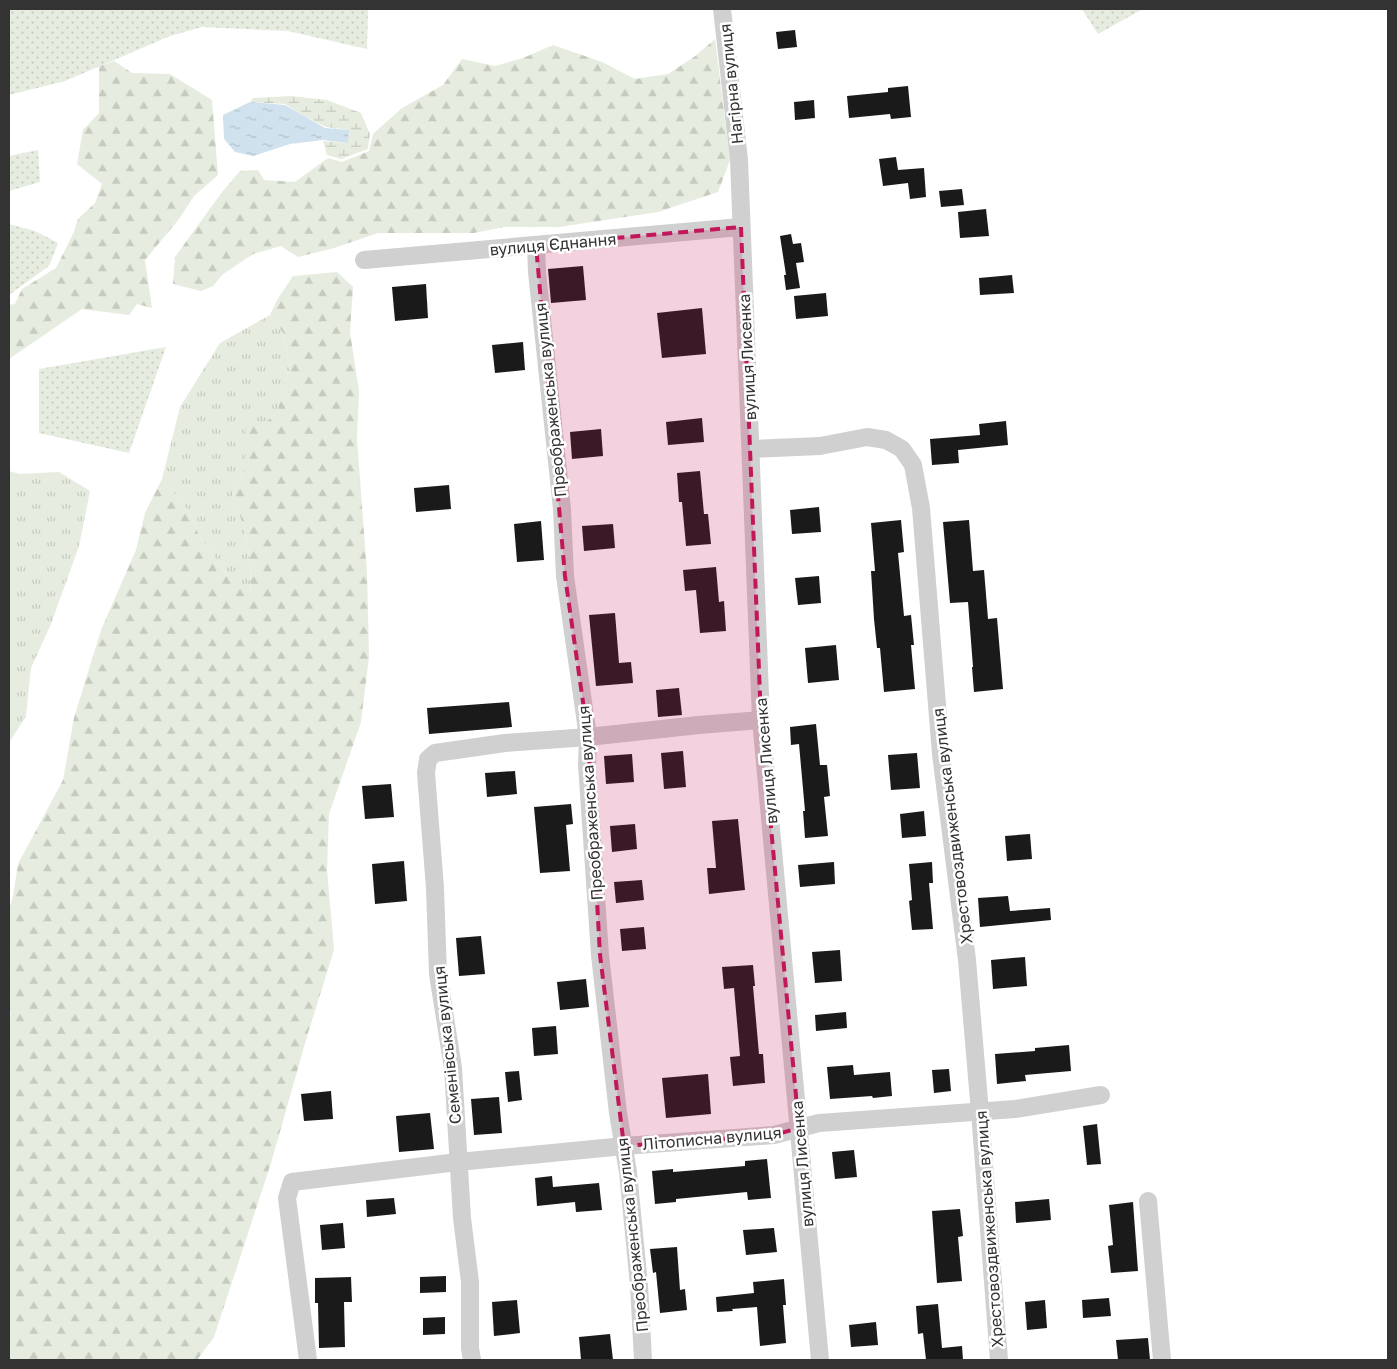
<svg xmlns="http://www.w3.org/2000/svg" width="1397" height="1369" viewBox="0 0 1397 1369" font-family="'Golos Text',sans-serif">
<defs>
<pattern id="grass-tufts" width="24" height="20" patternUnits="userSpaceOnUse" patternTransform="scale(1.25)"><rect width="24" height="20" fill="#e6ecdf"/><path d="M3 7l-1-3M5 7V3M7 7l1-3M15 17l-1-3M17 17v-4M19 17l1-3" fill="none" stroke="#c6cbc0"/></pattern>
<pattern id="forest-firs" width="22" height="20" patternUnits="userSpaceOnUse" patternTransform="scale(1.25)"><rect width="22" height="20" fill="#e6ecdf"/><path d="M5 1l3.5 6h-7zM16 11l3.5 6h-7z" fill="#c6cbc0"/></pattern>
<pattern id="wetland-marsh" width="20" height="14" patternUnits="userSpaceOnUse" patternTransform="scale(1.25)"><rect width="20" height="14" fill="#e6ecdf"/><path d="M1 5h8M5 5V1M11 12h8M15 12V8" fill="none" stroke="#c6cbc0"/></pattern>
<pattern id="garden-dots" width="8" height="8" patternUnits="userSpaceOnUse" patternTransform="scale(1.25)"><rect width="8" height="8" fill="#e6ecdf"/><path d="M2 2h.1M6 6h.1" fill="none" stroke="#c6cbc0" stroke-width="1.8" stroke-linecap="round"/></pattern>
<pattern id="water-ripples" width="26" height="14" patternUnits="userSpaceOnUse" patternTransform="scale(1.25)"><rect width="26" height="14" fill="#cfe2ee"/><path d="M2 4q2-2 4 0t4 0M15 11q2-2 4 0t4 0" fill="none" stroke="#b2c2cd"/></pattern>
</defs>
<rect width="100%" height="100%" fill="#fff"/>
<g fill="url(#grass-tufts)">
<polygon points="270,315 284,334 290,368 279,399 278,412 262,425 246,425 246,464 233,495 244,528 251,564 250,599 227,575 200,537 188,511 162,479 180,407 220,343"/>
<polygon points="9,471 20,474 59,472 90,491 79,546 51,624 31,668 26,716 9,743"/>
</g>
<g fill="url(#forest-firs)">
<polygon points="715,39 730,160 718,192 658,212 559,227 504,227 474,233 378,233 334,248 298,257 281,246 253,254 222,275 213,286 201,291 173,284 175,257 222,192 240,171 258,170 264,180 295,182 328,158 342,162 369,151 373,134 402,108 443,85 462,59 495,66 523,58 553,45 602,62 635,79 668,74 694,57"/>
<polygon points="114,61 132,73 170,74 212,100 218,175 194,196 179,219 145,260 152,308 137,304 129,315 82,309 9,359 9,305 15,304 22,289 56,268 73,234 78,219 95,203 102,184 77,164 83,130 99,113 99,66"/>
<polygon points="337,272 353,287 350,332 359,391 357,439 367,573 369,657 361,722 329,814 327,870 334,950 308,1033 271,1163 214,1337 197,1360 9,1360 9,1015 11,1014 9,1009 9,910 13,896 18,864 63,780 74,718 101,630 136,550 145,513 162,479 188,511 200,537 227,575 250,598 251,564 244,528 233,495 246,464 246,425 262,425 278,412 279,399 290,368 284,334 270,315 277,300 293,276"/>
</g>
<polygon fill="url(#wetland-marsh)" points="291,96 327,100 361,113 370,134 368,149 341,159 327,155 323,141 348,143 349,130 326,127 304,116 285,104 250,102 253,98"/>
<g fill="url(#garden-dots)">
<polygon points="9,9 368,9 367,49 288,31 202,27 170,36 65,81 9,95"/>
<polygon points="1082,9 1143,9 1098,34"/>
<polygon points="38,150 40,182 9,191 9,156"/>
<polygon points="9,224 35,231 58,243 49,266 9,295"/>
<polygon points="166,347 129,453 39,433 39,369"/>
</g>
<polygon fill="url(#water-ripples)" points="250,102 285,105 325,128 349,130 348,143 323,140 290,144 253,156 235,152 224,139 223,115"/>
<g fill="#1a1a1a">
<polygon points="795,30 797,47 778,49 776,32"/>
<polygon points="908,86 911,117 891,119 890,114 849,118 847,96 888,92 888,88"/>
<polygon points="814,100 815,118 795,120 794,102"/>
<polygon points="896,157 898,170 924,168 926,197 910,199 908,183 883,186 879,159"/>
<polygon points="962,189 964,205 941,207 939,191"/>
<polygon points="986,209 989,236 960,238 958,212"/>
<polygon points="791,234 793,244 801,243 804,262 796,263 800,288 786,290 784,275 786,275 780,236"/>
<polygon points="583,266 586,300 551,303 548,269"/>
<polygon points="1012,275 1014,293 980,295 979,278"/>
<polygon points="426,284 428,318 395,321 392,287"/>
<polygon points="826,293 828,316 796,319 794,296"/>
<polygon points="702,308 706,354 662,358 657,313"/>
<polygon points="523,342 525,370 495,373 492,345"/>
<polygon points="702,418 704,442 668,445 666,422"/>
<polygon points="1006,421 1008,445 958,450 959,463 932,465 930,439 980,435 979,424"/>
<polygon points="601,429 603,456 572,459 570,432"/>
<polygon points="700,471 704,514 708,514 711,544 686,546 682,502 679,502 677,473"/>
<polygon points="449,485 451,509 416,512 414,488"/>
<polygon points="819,507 821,532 792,534 790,510"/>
<polygon points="901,520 904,552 898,553 904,616 911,615 914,645 911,645 915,689 884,692 880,648 877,648 874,619 871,571 875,571 871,523"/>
<polygon points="969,520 973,571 984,570 988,619 997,618 1003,689 974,692 972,667 973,667 968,602 950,603 943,522"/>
<polygon points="541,521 544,560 517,562 514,524"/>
<polygon points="613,524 615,548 584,551 582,526"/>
<polygon points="716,567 719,602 724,601 726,631 700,633 696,590 685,591 683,570"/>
<polygon points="819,576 821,603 798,605 795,578"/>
<polygon points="615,613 619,663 631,662 633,683 596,686 589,615"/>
<polygon points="836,645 839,680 808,683 805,648"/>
<polygon points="679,688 682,715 658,717 656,690"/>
<polygon points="509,702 512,727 429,734 427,708"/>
<polygon points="816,724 820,765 827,765 830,796 824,797 828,836 805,838 803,811 805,811 799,744 791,745 790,727"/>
<polygon points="683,751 686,787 664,789 661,753"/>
<polygon points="917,753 920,788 891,790 888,755"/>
<polygon points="632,754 634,782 606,784 604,756"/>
<polygon points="515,771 517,794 487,797 485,773"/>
<polygon points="391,784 394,817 365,819 362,786"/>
<polygon points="571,804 573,824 566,825 570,871 540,873 534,807"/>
<polygon points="924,811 926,836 902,838 900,814"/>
<polygon points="738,819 745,890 709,894 707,868 716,868 712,821"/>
<polygon points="635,824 637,849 612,852 610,826"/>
<polygon points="1030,834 1032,859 1007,861 1005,836"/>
<polygon points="404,861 407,901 375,904 372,864"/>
<polygon points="834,862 835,884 800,887 798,865"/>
<polygon points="932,862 933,883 929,883 933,929 912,930 909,901 912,900 909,864"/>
<polygon points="642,880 644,900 616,903 614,882"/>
<polygon points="1008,896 1010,911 1050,908 1051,920 980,927 978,898"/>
<polygon points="644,927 646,949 622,951 620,929"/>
<polygon points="481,936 485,974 459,976 456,938"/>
<polygon points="840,950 842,981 815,983 812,952"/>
<polygon points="1025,957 1027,986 993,989 991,960"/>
<polygon points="753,965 755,986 753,986 759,1054 763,1054 765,1083 733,1086 730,1057 740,1056 734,988 724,989 722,967"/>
<polygon points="586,979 589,1007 560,1010 557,982"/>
<polygon points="846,1012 847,1028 816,1031 815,1015"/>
<polygon points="556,1026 558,1054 534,1056 532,1028"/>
<polygon points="1069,1045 1071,1071 1025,1075 1026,1081 997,1084 995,1054 1035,1051 1035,1048"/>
<polygon points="853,1065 854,1075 890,1072 892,1096 873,1098 872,1096 830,1099 827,1067"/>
<polygon points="949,1069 951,1091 934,1093 932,1070"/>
<polygon points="519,1071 522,1100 508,1102 505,1072"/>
<polygon points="708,1074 711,1114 666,1118 662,1078"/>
<polygon points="331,1091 333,1119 304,1121 301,1094"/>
<polygon points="499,1097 502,1133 474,1135 471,1099"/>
<polygon points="430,1113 434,1149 399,1152 396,1116"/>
<polygon points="1097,1124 1101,1164 1087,1165 1083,1126"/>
<polygon points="854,1150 857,1177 835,1179 832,1152"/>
<polygon points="767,1159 771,1198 748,1200 747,1192 676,1199 676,1202 655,1204 652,1171 673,1169 673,1172 745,1166 745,1161"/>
<polygon points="552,1176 553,1187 599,1183 602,1210 576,1212 575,1202 537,1206 535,1178"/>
<polygon points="394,1198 396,1214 367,1217 366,1200"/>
<polygon points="1049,1199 1051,1220 1016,1223 1015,1202"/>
<polygon points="1133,1202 1138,1271 1111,1273 1108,1246 1113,1245 1109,1205"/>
<polygon points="960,1209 963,1236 958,1237 962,1281 937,1283 932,1211"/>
<polygon points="343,1223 345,1248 322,1250 320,1225"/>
<polygon points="774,1228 777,1252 746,1255 743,1230"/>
<polygon points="677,1247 680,1290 685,1289 687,1310 660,1313 656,1272 653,1273 650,1249"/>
<polygon points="446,1276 446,1292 420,1293 420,1277"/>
<polygon points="351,1277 352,1302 344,1302 345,1347 319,1348 318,1303 315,1303 315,1278"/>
<polygon points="784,1279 786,1305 783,1305 786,1343 760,1346 757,1307 732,1309 733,1311 717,1312 716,1297 754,1293 753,1282"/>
<polygon points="1109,1298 1111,1316 1083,1318 1082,1300"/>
<polygon points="517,1300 520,1333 494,1336 492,1302"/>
<polygon points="1045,1300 1047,1328 1027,1330 1025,1302"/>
<polygon points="938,1304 942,1348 962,1346 963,1360 926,1360 923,1333 918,1334 916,1306"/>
<polygon points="445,1317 445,1334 423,1335 423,1318"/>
<polygon points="876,1322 878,1345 851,1347 849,1325"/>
<polygon points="610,1334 613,1360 581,1360 579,1337"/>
<polygon points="1148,1338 1150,1360 1118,1360 1116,1340"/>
</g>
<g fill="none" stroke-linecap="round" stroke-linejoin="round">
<g stroke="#d0d0d0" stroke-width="18">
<polyline points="722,9 739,160 761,720 820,1360"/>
<polyline points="536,245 537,272 562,509 565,576 588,737 587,765 600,955 618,1113 628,1172 639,1285 643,1360"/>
<polyline points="364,260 741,227"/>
<polyline points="751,449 820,446 867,437 886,440 902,449 913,465 921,508 941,754 967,960 980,1112 999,1360"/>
<polyline points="1148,1201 1162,1360"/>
<polyline points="308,1360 287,1198 292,1182 458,1162 624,1146 774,1135 819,1123 1015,1109 1101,1095"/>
<polyline points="472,1360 470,1348 470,1282 462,1218 453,1068 438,974 435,888 426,773 428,759 435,753 505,743 588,737 699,725 761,720"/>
</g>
</g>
<path fill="#c2185b" fill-opacity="0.2" stroke="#c2185b" stroke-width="4" stroke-dasharray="10 6" stroke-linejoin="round" d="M741,227L761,720L799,1128L774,1135L624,1146L600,955L588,737L565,576L536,245Z"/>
<g text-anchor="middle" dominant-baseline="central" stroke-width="5" stroke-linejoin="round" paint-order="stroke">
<g font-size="16" fill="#333" stroke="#fff">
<text transform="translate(731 84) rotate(-96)">Нагірна вулиця</text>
<text transform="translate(553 244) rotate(-5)">вулиця Єднання</text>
<text transform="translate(747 357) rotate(-93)">вулиця Лисенка</text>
<text transform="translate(550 400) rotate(-96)">Преображенська вулиця</text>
<text transform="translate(766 761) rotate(-95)">вулиця Лисенка</text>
<text transform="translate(590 803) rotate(-94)">Преображенська вулиця</text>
<text transform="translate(952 826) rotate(-97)">Хрестовоздвиженська вулиця</text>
<text transform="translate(447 1045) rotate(-96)">Семенівська вулиця</text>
<text transform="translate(712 1138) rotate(-5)">Літописна вулиця</text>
<text transform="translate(802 1164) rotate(-95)">вулиця Лисенка</text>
<text transform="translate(989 1229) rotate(-94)">Хрестовоздвиженська вулиця</text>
<text transform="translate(632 1235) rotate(-96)">Преображенська вулиця</text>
</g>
</g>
<rect width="1397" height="1369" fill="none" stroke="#333333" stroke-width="20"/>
</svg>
